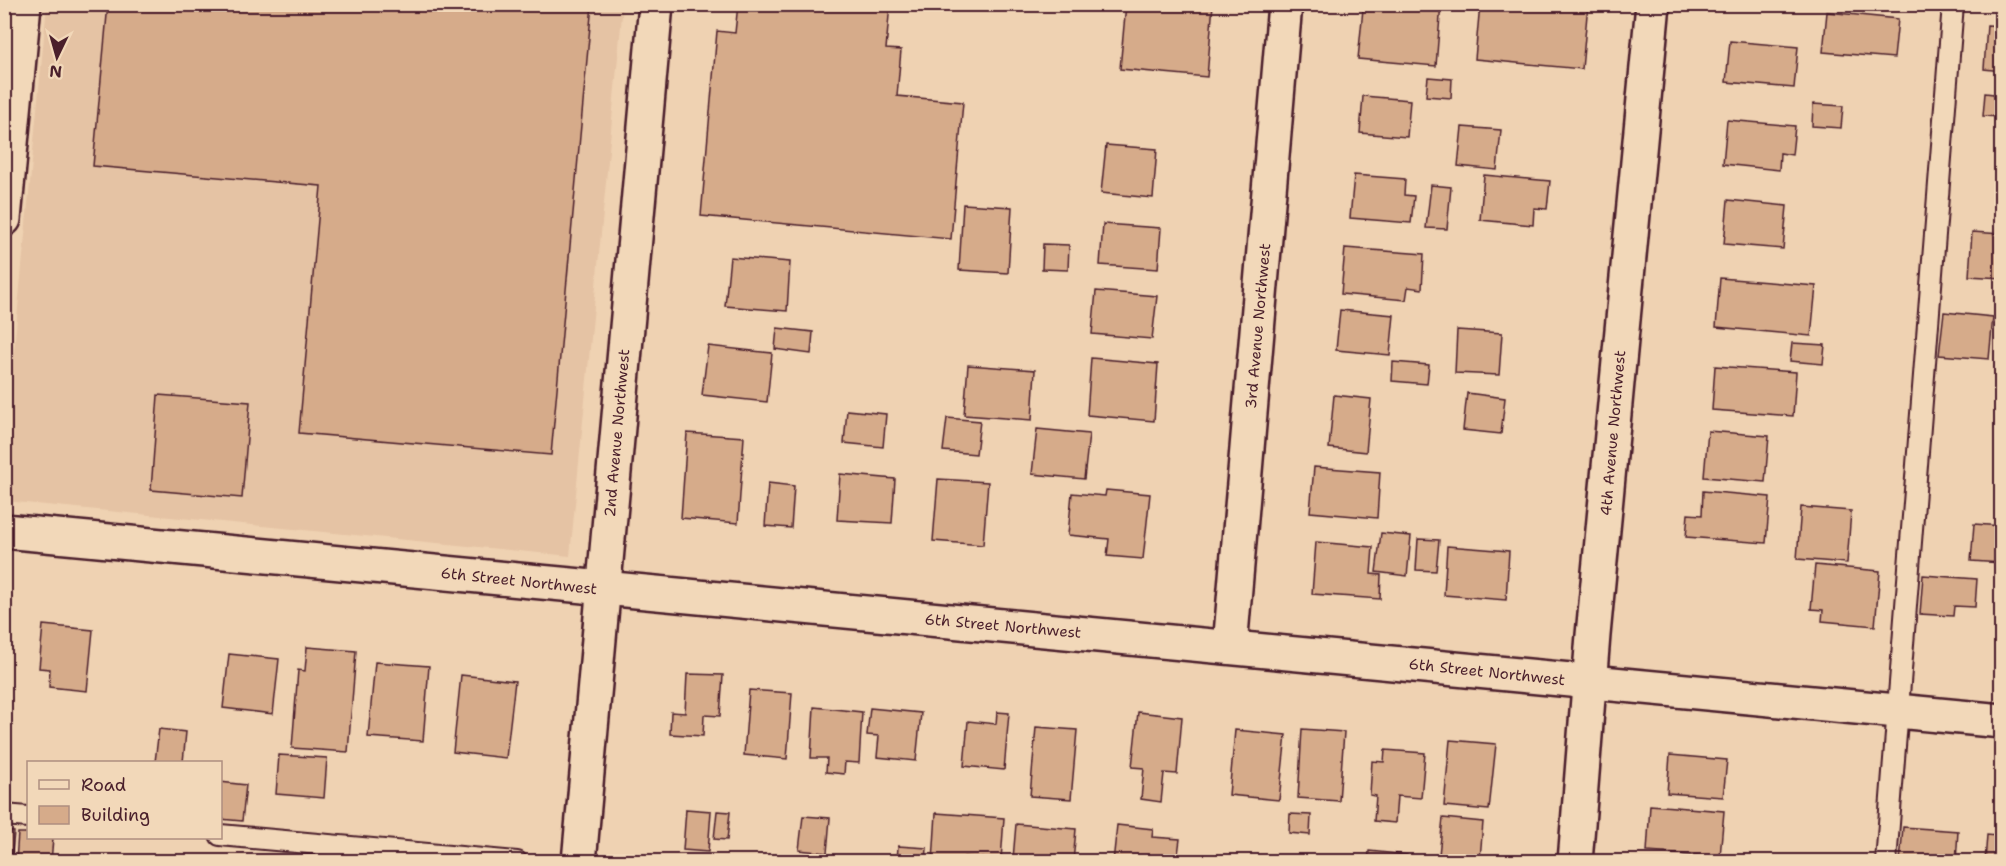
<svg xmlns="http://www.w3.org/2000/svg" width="2006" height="866" viewBox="0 0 2006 866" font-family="'Shantell Sans',sans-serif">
<rect width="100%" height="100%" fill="#efd2b2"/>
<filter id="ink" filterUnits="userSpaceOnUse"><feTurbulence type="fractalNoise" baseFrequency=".0167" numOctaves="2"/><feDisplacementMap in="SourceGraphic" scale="12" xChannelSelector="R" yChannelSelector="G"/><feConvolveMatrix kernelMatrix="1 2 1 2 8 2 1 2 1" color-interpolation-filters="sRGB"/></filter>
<g filter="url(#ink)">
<polygon fill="#e5c3a4" points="47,5 623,5 570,556 5,501 5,444"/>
<g fill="#d6ab8a" stroke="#4a1f2b" stroke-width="1.5">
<polygon points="108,4 592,4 551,455 299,433 321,186 93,166"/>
<polygon points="738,4 890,4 886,49 901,50 897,96 963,102 951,239 701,216 717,31 735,33"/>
<polygon points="1126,4 1213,4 1207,77 1120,69"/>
<polygon points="1389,4 1441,4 1436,66 1358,59 1363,9 1388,10"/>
<polygon points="1480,4 1588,4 1582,69 1475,59"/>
<polygon points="1827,12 1898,19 1894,58 1823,52"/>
<polygon points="1987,25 2002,26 2002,71 1984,69"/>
<polygon points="1730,41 1798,47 1794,88 1726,82"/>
<polygon points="1428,77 1452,79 1451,98 1426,96"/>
<polygon points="1985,93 2002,95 2002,117 1983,116"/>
<polygon points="1363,96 1410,100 1407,137 1360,133"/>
<polygon points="1813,104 1843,106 1841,128 1812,126"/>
<polygon points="1727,120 1795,126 1792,155 1780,153 1779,170 1723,164"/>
<polygon points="1462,127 1501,130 1497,170 1458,166"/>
<polygon points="1106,145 1157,149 1153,198 1101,193"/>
<polygon points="1354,175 1405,179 1404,195 1414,196 1411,223 1350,218"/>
<polygon points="1484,175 1550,181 1547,209 1534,208 1533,225 1480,220"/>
<polygon points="1431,185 1451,187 1447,229 1426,228"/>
<polygon points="1728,200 1787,206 1783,249 1724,244"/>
<polygon points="963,204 1012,207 1008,273 959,270"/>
<polygon points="1103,224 1161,228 1158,269 1100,265"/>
<polygon points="1972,232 2002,234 2002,278 1969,276"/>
<polygon points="1043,244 1069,245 1068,270 1042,269"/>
<polygon points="1345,248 1424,254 1422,289 1408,287 1406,300 1341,294"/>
<polygon points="730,257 790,262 787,311 725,306"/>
<polygon points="1720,278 1816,286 1811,336 1716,327"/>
<polygon points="1096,291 1157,296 1152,339 1092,334"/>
<polygon points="1340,310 1394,315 1390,355 1336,350"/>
<polygon points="1944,312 1993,317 1989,359 1939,355"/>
<polygon points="777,328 813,332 811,354 775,349"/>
<polygon points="1457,330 1502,333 1499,375 1455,373"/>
<polygon points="1792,343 1825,345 1823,364 1790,361"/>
<polygon points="708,346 772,353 767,402 702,395"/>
<polygon points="1091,358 1158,364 1154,421 1087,415"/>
<polygon points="1393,362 1429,365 1427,384 1392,381"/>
<polygon points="968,365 1035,370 1032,420 964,415"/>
<polygon points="1715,366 1796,372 1793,416 1712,410"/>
<polygon points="1467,393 1505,398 1501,434 1463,430"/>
<polygon points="158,395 250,402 242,498 151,490"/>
<polygon points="1334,395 1371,399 1366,452 1329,448"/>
<polygon points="847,410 886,414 883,447 844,443"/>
<polygon points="947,418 980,421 976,454 943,451"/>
<polygon points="1037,429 1089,434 1084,479 1032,474"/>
<polygon points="1708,431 1769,436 1765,482 1704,477"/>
<polygon points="687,433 744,437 738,523 681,518"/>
<polygon points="1314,467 1380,472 1377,518 1310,512"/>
<polygon points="840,474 895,479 892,523 837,520"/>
<polygon points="938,479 988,482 983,545 933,541"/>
<polygon points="768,483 794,486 791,528 765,526"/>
<polygon points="1106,490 1150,494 1143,559 1107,556 1109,539 1068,535 1072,493 1105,496"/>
<polygon points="1703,491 1770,497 1766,543 1686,537 1688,514 1702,515"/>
<polygon points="1801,507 1851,511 1847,563 1797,559"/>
<polygon points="1974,524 2002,526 2002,563 1971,561"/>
<polygon points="1381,533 1411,536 1407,576 1376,572"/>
<polygon points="1418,539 1439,540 1436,571 1416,570"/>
<polygon points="1316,542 1373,547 1371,574 1381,575 1380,599 1312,594"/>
<polygon points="1447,546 1509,551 1506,600 1444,595"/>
<polygon points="1815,565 1880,571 1875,626 1822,621 1823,610 1811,609"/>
<polygon points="1923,575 1977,579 1975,607 1954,606 1953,616 1920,614"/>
<polygon points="43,625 93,630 87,691 49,687 50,669 39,668"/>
<polygon points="307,647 356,651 348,752 292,748 298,670 305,671"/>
<polygon points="229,654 279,659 273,714 223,708"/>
<polygon points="375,662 429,666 423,741 368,737"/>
<polygon points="687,674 723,675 720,716 704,715 703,736 670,734 671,712 685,713"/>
<polygon points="461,675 515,681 506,758 453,752"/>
<polygon points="749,690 792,693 787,759 744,755"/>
<polygon points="814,707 862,712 859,763 845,762 844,774 826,772 827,758 811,758"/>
<polygon points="870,708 921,713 916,761 877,757 879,736 867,735"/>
<polygon points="997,712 1009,713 1004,770 964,766 968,721 996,724"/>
<polygon points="1138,712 1182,717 1177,774 1164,773 1161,802 1141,799 1144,768 1132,767"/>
<polygon points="1036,727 1077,730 1071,799 1030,796"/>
<polygon points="159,729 186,732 183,762 155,762"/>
<polygon points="1302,729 1344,732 1339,801 1298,798"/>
<polygon points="1235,730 1286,735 1279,800 1229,795"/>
<polygon points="1450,740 1496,744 1489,810 1444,806"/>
<polygon points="1385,750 1425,753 1421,798 1397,796 1395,823 1374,821 1376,796 1370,795 1372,761 1384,762"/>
<polygon points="279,755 327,758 324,798 276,794"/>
<polygon points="1670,755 1727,760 1723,797 1667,793"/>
<polygon points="220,782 246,785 242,821 220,819"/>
<polygon points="1650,805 1724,811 1720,857 1647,852"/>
<polygon points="686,809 711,811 708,852 683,850"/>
<polygon points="717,811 730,812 727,840 714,839"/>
<polygon points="936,813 1004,818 1001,860 964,857 964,862 933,862"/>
<polygon points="1290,814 1311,815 1310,835 1289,833"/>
<polygon points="803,816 830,818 827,853 799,850"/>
<polygon points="1443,818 1483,822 1480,859 1439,855"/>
<polygon points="1016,824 1076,829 1073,862 1013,859"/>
<polygon points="1997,824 2002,825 2002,862 1985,862 1987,835 1997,836"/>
<polygon points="1117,825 1153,829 1152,837 1180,839 1177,862 1113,862"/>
<polygon points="1903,827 1958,831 1956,862 1900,862"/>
<polygon points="4,831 14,832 11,862 4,862"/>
<polygon points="18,833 28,833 28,838 53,838 51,862 16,862"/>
<polygon points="898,846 927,848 926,862 897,862"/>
<polygon points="1369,851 1407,855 1407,862 1368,862"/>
</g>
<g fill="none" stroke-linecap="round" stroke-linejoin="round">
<defs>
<g id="service">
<polyline points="4,815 28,817"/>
<polyline points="220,835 517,862"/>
<polyline points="1886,862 1953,4"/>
</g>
<g id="minor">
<polyline points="4,219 24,4"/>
<polyline points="4,531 2002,721"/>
<polyline points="1230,647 1285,4"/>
<polyline points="579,862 656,4"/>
</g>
<polyline id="secondary" points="1575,862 1593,635 1653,4"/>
</defs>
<use href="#service" stroke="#4a1f2b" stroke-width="24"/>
<use href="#minor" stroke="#4a1f2b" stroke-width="38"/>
<use href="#secondary" stroke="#4a1f2b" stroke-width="38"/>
<use href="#service" stroke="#f2d8b9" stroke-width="20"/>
<use href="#minor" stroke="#f2d8b9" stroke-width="33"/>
<use href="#secondary" stroke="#f2d8b9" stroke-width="33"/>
</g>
</g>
<g text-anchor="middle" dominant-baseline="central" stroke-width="4.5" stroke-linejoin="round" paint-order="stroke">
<g font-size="15" fill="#4a1f2b" stroke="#f2d8b9">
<text transform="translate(1258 326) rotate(-85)">3rd Avenue Northwest</text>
<text transform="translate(617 433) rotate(-85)">2nd Avenue Northwest</text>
<text transform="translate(1613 433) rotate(-85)">4th Avenue Northwest</text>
<text transform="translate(519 581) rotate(6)">6th Street Northwest</text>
<text transform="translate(1003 626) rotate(5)">6th Street Northwest</text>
<text transform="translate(1487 672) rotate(6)">6th Street Northwest</text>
</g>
</g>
<rect width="2006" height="866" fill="none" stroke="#f2d8b9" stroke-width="24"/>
<rect x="12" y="12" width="1982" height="842" fill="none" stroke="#4a1f2b" stroke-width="2" filter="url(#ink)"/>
<rect x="27" y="761" width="195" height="78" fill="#f2d8b9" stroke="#af8e80" stroke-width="1.5"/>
<rect x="39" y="780" width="30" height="9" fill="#f2d8b9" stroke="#af8e80" stroke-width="1.5"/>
<text x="81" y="791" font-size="18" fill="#4a1f2b">Road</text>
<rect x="39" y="806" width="30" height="18" fill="#d6ab8a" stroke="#af8e80" stroke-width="1.5"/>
<text x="81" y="821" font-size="18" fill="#4a1f2b">Building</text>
<g transform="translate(57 57) rotate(185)" stroke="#f2d8b9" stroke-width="4.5" paint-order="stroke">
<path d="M0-4.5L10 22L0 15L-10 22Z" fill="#4a1f2b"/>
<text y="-9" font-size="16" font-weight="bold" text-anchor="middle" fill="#4a1f2b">N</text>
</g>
</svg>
